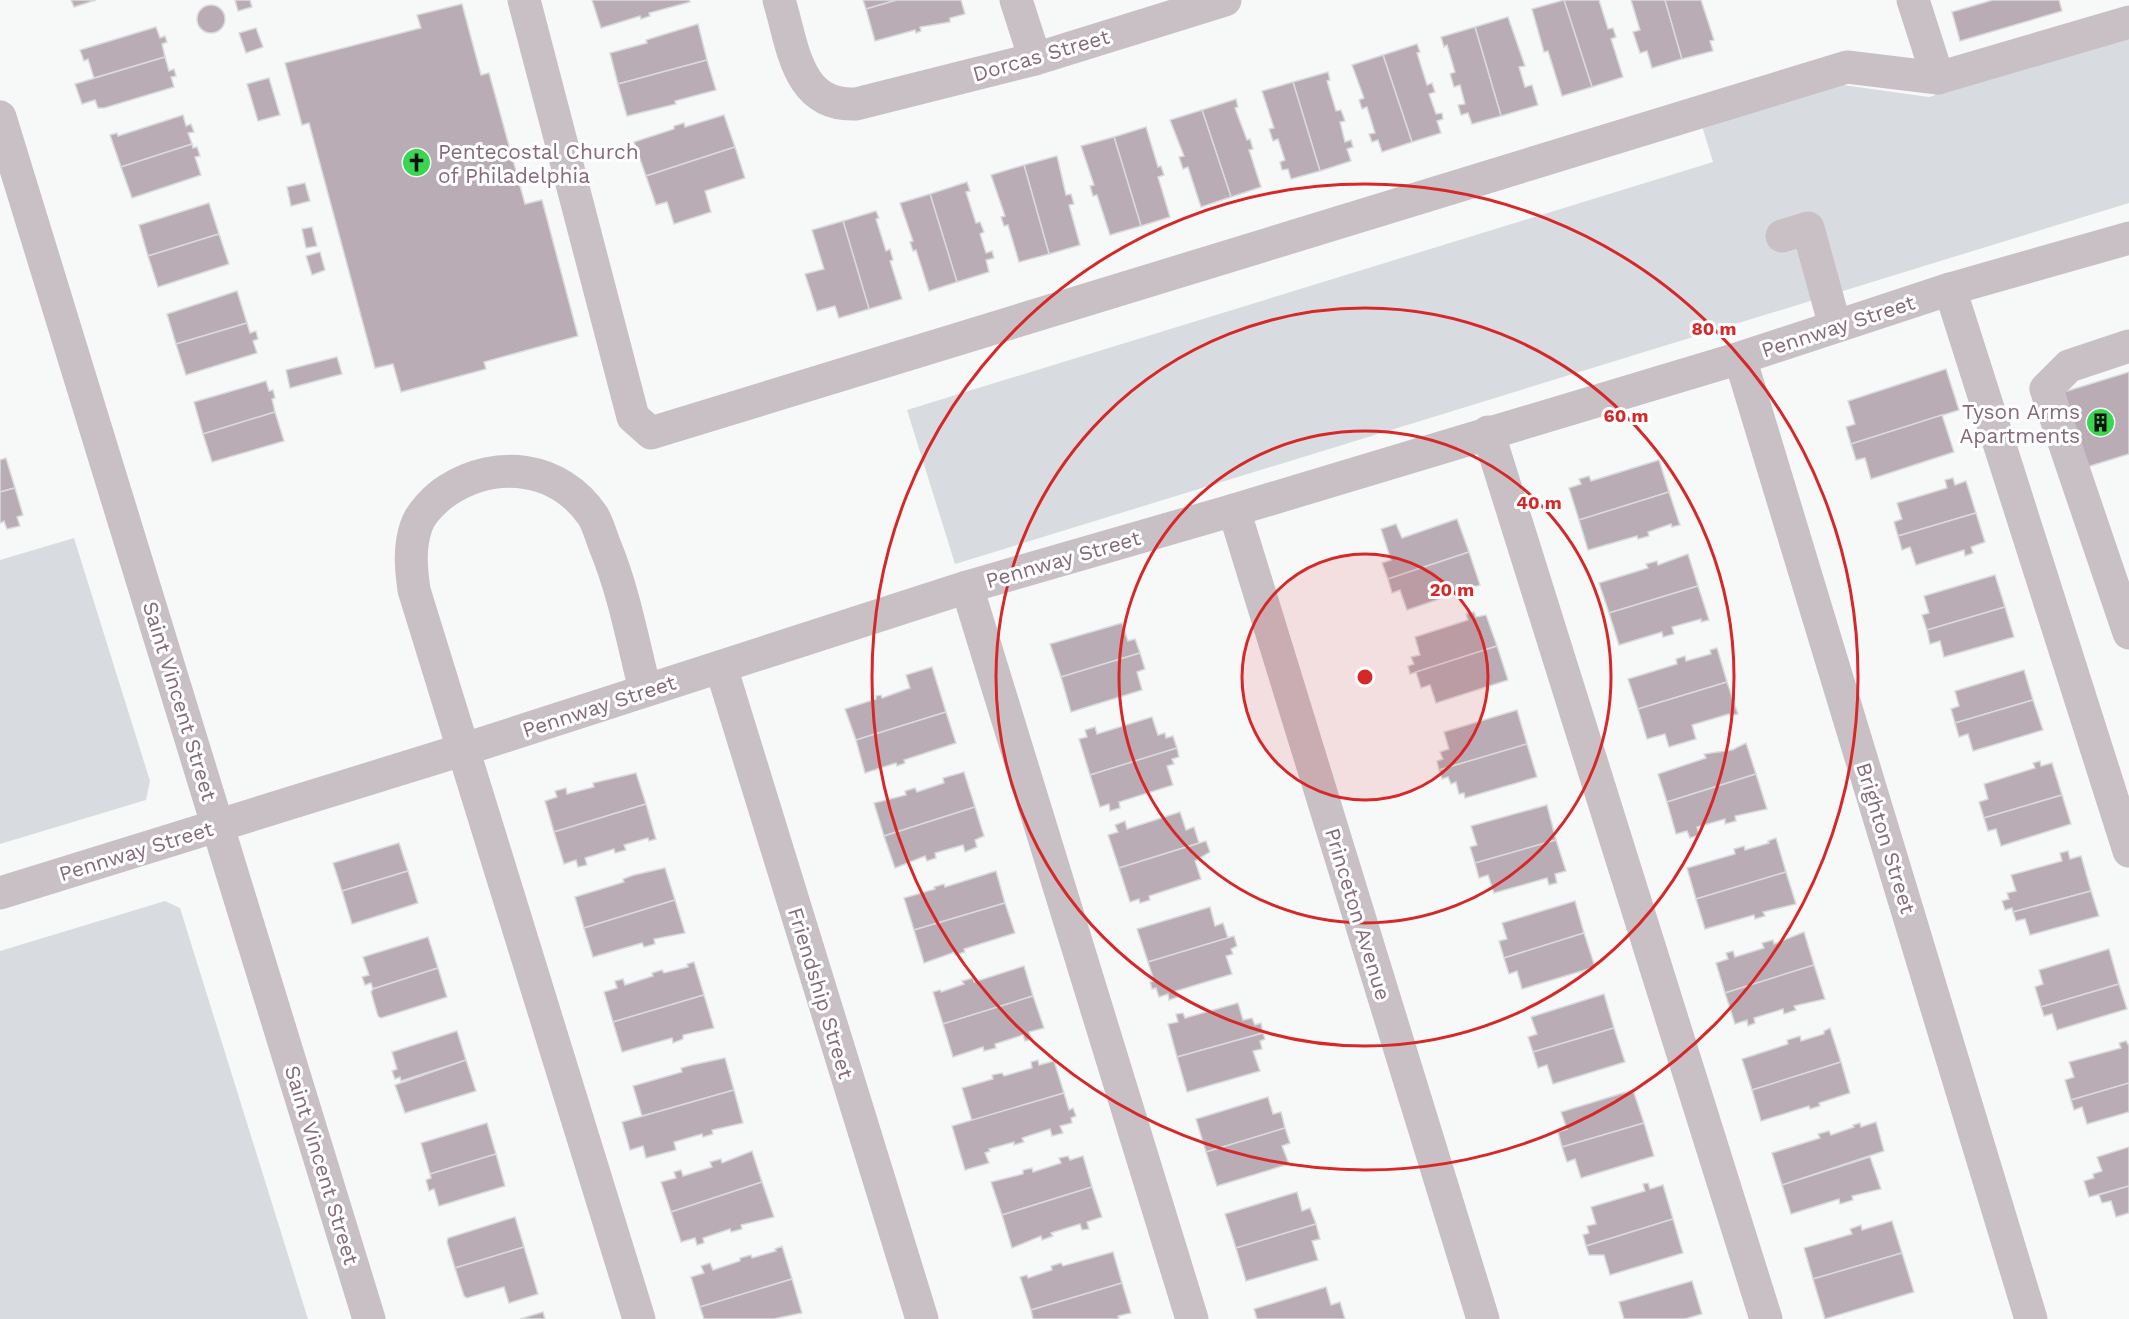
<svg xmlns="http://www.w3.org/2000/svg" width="2129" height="1319" viewBox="0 0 2129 1319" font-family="'Work Sans',sans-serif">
<rect width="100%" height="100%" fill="#f7f9f9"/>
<g fill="#d8dce0">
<polygon points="2129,35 2129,203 955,564 907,410 1713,162 1702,126 1836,84 1929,97"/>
<polygon points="74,538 150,781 146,800 0,844 0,560"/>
<polygon points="165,901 180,908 308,1319 0,1319 0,951"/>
</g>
<g fill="#b9acb5" stroke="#d9dbdb" stroke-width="1.5">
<polygon points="71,0 96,0 74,7"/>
<polygon points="235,0 250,0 252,7 238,11"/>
<polygon points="592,0 689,0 690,2 649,13 650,16 641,19 640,16 601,28"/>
<polygon points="863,0 897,0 866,9"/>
<polygon points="897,0 961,0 965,14 950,18 950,22 920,27 921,31 916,33 915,30 875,41 866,9"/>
<polygon points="1564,0 1599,0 1608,29 1613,28 1616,37 1611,39 1623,77 1592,87"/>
<polygon points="1564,0 1592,87 1562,96 1548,51 1544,52 1532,9"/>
<polygon points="1631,0 1665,0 1682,59 1652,68 1647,51 1640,53 1633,32 1640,30"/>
<polygon points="1665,0 1701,0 1714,40 1710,41 1713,51 1682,59"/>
<polygon points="1993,0 2059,0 2062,11 1960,41 1952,12"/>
<polygon points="462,4 481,75 489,73 525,204 542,200 578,336 484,362 486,369 401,392 393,364 375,368 309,123 302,125 285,63 421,28 417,15"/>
<circle cx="211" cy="19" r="14"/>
<polygon points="1508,17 1525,66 1519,67 1525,87 1532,85 1538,105 1501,116 1475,27"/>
<polygon points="698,24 707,60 618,84 610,53 647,43 646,40"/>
<polygon points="156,27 160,38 165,36 167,42 162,44 165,57 94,78 88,59 84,61 80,50"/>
<polygon points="1475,27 1501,116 1472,124 1468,113 1461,115 1458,105 1465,104 1460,85 1454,87 1450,74 1455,72 1447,45 1444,47 1441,37"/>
<polygon points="256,28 263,47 246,53 239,33"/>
<polygon points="1417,44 1420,52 1417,53 1427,85 1432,83 1435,92 1429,94 1436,114 1442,113 1443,119 1437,121 1441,133 1412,142 1383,55"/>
<polygon points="1383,55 1412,142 1382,152 1378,140 1372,142 1369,134 1375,133 1367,107 1362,109 1359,100 1364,98 1352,65"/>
<polygon points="165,57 169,71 174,69 176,76 171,77 174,87 104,108 98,108 95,100 82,104 75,84"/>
<polygon points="707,60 716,90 675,101 676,104 627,116 618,84"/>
<polygon points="1328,72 1330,80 1327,81 1336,111 1341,110 1345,121 1340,122 1345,142 1351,140 1353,147 1347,149 1351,161 1320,171 1293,82"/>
<polygon points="269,78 280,115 258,121 247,84"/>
<polygon points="1293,82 1320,171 1291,179 1288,169 1282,170 1280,162 1285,160 1278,139 1273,141 1269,129 1274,128 1262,91"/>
<polygon points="1236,99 1238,107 1235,108 1247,140 1250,139 1253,149 1249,150 1261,187 1231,197 1202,110"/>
<polygon points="1202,110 1231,197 1201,207 1188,167 1183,169 1179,157 1184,156 1170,120"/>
<polygon points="183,115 186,126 191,124 194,132 188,133 192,144 121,167 110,135 117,133 118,136"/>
<polygon points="724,115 735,147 646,176 634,142 674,129 674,126 684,123 685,127"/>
<polygon points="1146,127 1158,167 1161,166 1164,175 1158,177 1170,217 1141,226 1114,137"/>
<polygon points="1114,137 1141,226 1110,235 1097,195 1093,196 1090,186 1094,185 1081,146"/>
<polygon points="192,144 193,148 197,147 200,156 195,157 201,175 132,198 121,167"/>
<polygon points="735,147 745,178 705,191 711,212 674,224 667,202 656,205 646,176"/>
<polygon points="1057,156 1066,195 1071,194 1074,204 1069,205 1080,245 1049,254 1024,165"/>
<polygon points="1024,165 1049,254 1019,262 1008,225 1004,226 1001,217 1005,216 991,175"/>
<polygon points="967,182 970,191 966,192 976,223 980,222 984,232 980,234 986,253 992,251 994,258 986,260 989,272 957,282 930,194"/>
<polygon points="305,183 310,201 291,206 287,187"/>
<polygon points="930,194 957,282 929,291 916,250 913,251 910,242 913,241 900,203"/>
<polygon points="209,203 219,234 148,256 139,225"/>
<polygon points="876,211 879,218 876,219 886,251 890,249 893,260 890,261 902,299 869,309 843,221"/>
<polygon points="843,221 869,309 839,318 835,306 817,311 805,274 824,269 812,230"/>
<polygon points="312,227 317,246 306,248 302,229"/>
<polygon points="219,234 229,264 158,287 148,256"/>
<polygon points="320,252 325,270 312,275 306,256"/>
<polygon points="237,291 247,323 176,344 167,314"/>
<polygon points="247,323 250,333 256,331 258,339 253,341 257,353 186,375 176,344"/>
<polygon points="337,357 342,374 290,388 286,370"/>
<polygon points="1946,369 1959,410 1851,444 1846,427 1855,424 1848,401"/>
<polygon points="2129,372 2129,454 2087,467 2064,392"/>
<polygon points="266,381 269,391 273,390 275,398 272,399 275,412 203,434 194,402"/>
<polygon points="275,412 284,441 212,462 203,434"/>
<polygon points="1942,415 1954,452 1871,479 1865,458 1856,460 1851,444"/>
<polygon points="6,458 15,488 0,492 0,460"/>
<polygon points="1659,460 1669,492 1579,520 1569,488 1581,484 1579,479 1589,476 1591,481"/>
<polygon points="1953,478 1955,485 1966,481 1976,513 1898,536 1894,522 1902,519 1897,503 1947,488 1945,480"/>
<polygon points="15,488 23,515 17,517 20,526 7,529 4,521 0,523 0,492"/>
<polygon points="1669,492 1680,525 1672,527 1671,524 1648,532 1649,536 1638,539 1637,536 1588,550 1579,520"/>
<polygon points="1976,513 1985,542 1971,547 1973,553 1965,556 1964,550 1916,565 1910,547 1902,550 1898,536"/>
<polygon points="1457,519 1469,552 1388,579 1382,563 1391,560 1381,529 1396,524 1402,538"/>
<polygon points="1469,552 1480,585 1407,610 1400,590 1392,593 1388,579"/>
<polygon points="1688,554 1698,586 1609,613 1599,583 1648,568 1646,564 1657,561 1658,565"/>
<polygon points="1995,575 2005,607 1927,630 1922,615 1929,613 1924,596"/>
<polygon points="1698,586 1709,620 1701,622 1701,619 1672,627 1674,634 1663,637 1662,632 1619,645 1609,613"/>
<polygon points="2005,607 2014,637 1944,657 1940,641 1930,644 1927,630"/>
<polygon points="1474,612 1476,617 1486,615 1497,646 1410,674 1408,666 1414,664 1411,657 1420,655 1415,637 1468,620 1466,614"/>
<polygon points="1122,623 1128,641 1135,639 1140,653 1061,677 1050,644"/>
<polygon points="1497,646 1508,680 1436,703 1430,685 1421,688 1416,672"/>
<polygon points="1717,648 1727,682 1638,709 1628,679 1677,664 1676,659 1685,656 1686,661 1711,654 1710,650"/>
<polygon points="1140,653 1145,669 1137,672 1142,690 1071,712 1061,677"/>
<polygon points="932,667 946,712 856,740 845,709 876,699 876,696 881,695 882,698 910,688 906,675"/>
<polygon points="2024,670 2033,700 1955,723 1951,709 1959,706 1955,691"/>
<polygon points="1727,682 1738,714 1730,716 1729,714 1692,725 1696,739 1669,747 1665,734 1647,739 1638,709"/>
<polygon points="2033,700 2043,730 1973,751 1968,734 1959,737 1955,723"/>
<polygon points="1517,710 1527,744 1439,770 1437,761 1443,759 1440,752 1449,749 1444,732"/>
<polygon points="946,712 956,743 904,760 905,763 897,766 896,763 865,773 856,740"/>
<polygon points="1152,717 1158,735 1165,733 1166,738 1173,736 1177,748 1090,775 1079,739 1087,737 1085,730 1095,727 1097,734"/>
<polygon points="1746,743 1756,774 1667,802 1658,774 1706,758 1704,754 1732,750"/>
<polygon points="1527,744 1537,777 1465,798 1464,793 1459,794 1456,782 1451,784 1448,777 1442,779 1439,770"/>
<polygon points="1177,748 1179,757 1172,759 1174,764 1167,766 1173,785 1119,802 1120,808 1110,811 1109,804 1100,807 1090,775"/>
<polygon points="2040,761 2041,766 2052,763 2062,795 1984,818 1979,802 1988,799 1984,784 2035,768 2033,763"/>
<polygon points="964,772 975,807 884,836 874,803 906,795 905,791 915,788 917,792 944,783 943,778"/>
<polygon points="636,773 646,804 554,832 545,801 557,797 555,791 566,788 567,794 594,787 593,783"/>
<polygon points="1756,774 1767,809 1735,816 1736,821 1725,824 1725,819 1697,827 1699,835 1690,838 1687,831 1676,834 1667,802"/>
<polygon points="2062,795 2071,824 2001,846 1996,829 1988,831 1984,818"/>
<polygon points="646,804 656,839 649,841 648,838 624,845 626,850 615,853 614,849 585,858 587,865 578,867 576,860 564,864 554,832"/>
<polygon points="1547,805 1556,840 1475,863 1470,847 1477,845 1471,826"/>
<polygon points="975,807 984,836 975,840 977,847 965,852 963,845 935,853 936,858 927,861 925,856 895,868 884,836"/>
<polygon points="1180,812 1186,830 1194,827 1199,843 1119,868 1108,835 1118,832 1115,825 1125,821 1127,829"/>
<polygon points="1776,838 1786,872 1696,899 1687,868 1735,854 1734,849 1744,846 1745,850 1769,843 1768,841"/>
<polygon points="1556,840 1566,871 1555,874 1557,883 1549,885 1547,878 1494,893 1488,875 1479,878 1475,863"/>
<polygon points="1206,841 1210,852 1195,861 1201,879 1149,896 1150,900 1140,903 1139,899 1130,902 1119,868"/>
<polygon points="399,843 408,871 342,891 333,863"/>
<polygon points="2068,851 2070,859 2081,856 2091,891 2013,912 2012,908 2005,910 2002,901 2009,899 2007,893 2016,891 2011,875 2062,861 2060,853"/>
<polygon points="665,868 675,900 584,928 575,897 624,882 623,879 634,875"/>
<polygon points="408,871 418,903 352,924 342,891"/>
<polygon points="996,871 1005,903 914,930 904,898 935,889 934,887 944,884 945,887"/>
<polygon points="1786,872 1796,904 1763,912 1765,916 1755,919 1754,915 1705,929 1696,899"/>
<polygon points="2091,891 2099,916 2030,935 2025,919 2016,921 2013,912"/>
<polygon points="675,900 685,933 654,939 655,944 644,947 642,943 593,957 584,928"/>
<polygon points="1575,901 1584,933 1504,958 1499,941 1507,939 1502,923"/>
<polygon points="1005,903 1015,933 964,949 965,952 955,955 955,952 924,963 914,930"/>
<polygon points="1210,907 1215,926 1223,923 1228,938 1148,962 1137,929"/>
<polygon points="1804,932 1814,965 1725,993 1716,963 1728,959 1726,953 1733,951 1735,957 1764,948 1762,943 1773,940 1774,944"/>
<polygon points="1584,933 1595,967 1522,989 1517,971 1509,974 1504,958"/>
<polygon points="1234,936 1237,946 1231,949 1233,954 1226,956 1232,974 1176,991 1178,997 1169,1000 1168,994 1159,997 1156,988 1152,989 1150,982 1154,981 1148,962"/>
<polygon points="428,937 438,968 373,989 371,983 365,985 362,977 369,975 363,957"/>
<polygon points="2109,949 2119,984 2041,1007 2035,987 2043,984 2039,970"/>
<polygon points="694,962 704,995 613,1022 604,992 617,988 615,981 623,979 625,985 653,976 652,973 662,970 664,973 688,967 687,964"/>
<polygon points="1814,965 1825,999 1794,1006 1796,1010 1784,1014 1783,1009 1754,1018 1755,1023 1748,1026 1747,1020 1735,1024 1725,993"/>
<polygon points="1024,966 1033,996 943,1024 933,992 940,990 941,992 964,984 962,981 973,978 974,982"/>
<polygon points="438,968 447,997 381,1018 378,1016 371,992 373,989"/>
<polygon points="2119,984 2127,1009 2057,1030 2052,1014 2044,1016 2041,1007"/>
<polygon points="1604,994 1614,1028 1533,1052 1528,1037 1537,1034 1531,1017"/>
<polygon points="704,995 714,1028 683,1035 683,1039 673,1043 672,1038 622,1052 613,1022"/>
<polygon points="1033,996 1044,1028 1029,1032 1032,1039 1025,1041 1023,1035 995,1044 996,1048 984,1051 983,1047 953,1057 943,1024"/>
<polygon points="1238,1003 1243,1020 1252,1018 1255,1025 1261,1023 1263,1033 1177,1057 1168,1024 1178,1022 1176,1014 1183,1013 1185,1018"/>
<polygon points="1614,1028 1625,1062 1553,1084 1547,1065 1538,1068 1533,1052"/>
<polygon points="1830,1028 1841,1062 1752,1090 1742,1059 1788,1044 1787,1040 1800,1036 1801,1041 1824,1034 1824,1031"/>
<polygon points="457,1031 466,1060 401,1081 400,1077 395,1079 392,1071 397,1069 392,1052"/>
<polygon points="1263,1033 1265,1039 1260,1041 1262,1049 1253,1051 1260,1071 1187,1092 1177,1057"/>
<polygon points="2126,1041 2129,1046 2129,1083 2071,1100 2065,1080 2074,1077 2069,1062 2121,1048 2119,1043"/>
<polygon points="725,1058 734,1090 642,1116 633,1086 682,1072 681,1068 692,1065"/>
<polygon points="466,1060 476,1091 405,1113 395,1085"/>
<polygon points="1038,1060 1039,1065 1054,1061 1064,1093 972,1121 962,1088 993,1079 992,1075 1002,1073 1004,1076 1032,1068 1031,1062"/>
<polygon points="1841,1062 1850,1093 1819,1103 1820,1106 1810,1109 1809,1106 1761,1121 1752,1090"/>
<polygon points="2129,1083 2129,1112 2087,1124 2082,1107 2074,1110 2071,1100"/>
<polygon points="734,1090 743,1123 712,1130 713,1134 703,1137 702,1134 674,1142 676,1150 646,1158 643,1146 630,1150 622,1122"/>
<polygon points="1633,1090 1644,1123 1562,1147 1558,1132 1567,1129 1561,1112"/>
<polygon points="1064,1093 1069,1110 1073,1108 1076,1116 1071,1118 1072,1123 1060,1126 1063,1133 1052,1136 1050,1129 1022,1138 1024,1142 1014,1145 1014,1142 989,1149 990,1151 985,1153 989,1163 965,1170 952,1126"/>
<polygon points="1268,1097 1273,1114 1281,1112 1285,1128 1206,1152 1196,1119"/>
<polygon points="1876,1122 1884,1151 1782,1185 1772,1153 1820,1138 1818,1134 1829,1131 1831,1135 1854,1127 1853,1125 1860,1123 1861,1127"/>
<polygon points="487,1123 496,1154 430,1174 421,1143"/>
<polygon points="1644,1123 1654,1156 1581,1178 1575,1159 1567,1162 1562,1147"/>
<polygon points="1285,1128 1290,1143 1282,1146 1289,1164 1217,1186 1206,1152"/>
<polygon points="2129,1147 2129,1186 2089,1197 2084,1181 2094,1178 2093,1174 2102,1171 2097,1157"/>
<polygon points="752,1151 762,1182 671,1212 661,1182 676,1178 674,1172 681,1170 683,1176 712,1167 710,1162 721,1159 722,1163"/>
<polygon points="496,1154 505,1186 439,1206 434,1189 429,1191 426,1180 431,1178 430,1174"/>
<polygon points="1068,1156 1070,1160 1083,1156 1092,1187 1002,1215 991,1182 1023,1174 1023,1170 1032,1168 1033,1172 1061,1163 1059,1158"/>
<polygon points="1870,1157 1881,1189 1852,1196 1853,1200 1840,1204 1839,1199 1791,1214 1782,1185"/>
<polygon points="762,1182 774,1217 741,1225 742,1229 731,1232 730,1229 703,1238 704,1243 697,1245 695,1238 681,1242 671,1212"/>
<polygon points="1648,1183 1650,1189 1663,1185 1673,1219 1586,1246 1583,1235 1589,1233 1587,1226 1596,1224 1591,1207 1645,1191 1643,1184"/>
<polygon points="2129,1186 2129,1213 2116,1217 2111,1201 2102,1203 2099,1195"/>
<polygon points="1092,1187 1102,1217 1087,1222 1089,1229 1082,1230 1080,1224 1051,1233 1053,1236 1042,1240 1041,1236 1012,1248 1002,1215"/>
<polygon points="1297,1192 1302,1211 1310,1208 1316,1224 1236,1248 1225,1214"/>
<polygon points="515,1217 524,1247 455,1268 447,1242 448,1238"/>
<polygon points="1673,1219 1683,1253 1610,1275 1604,1255 1589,1255 1586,1246"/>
<polygon points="1892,1221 1902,1253 1813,1279 1804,1248 1852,1234 1850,1229 1861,1225 1862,1230"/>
<polygon points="1316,1224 1320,1239 1312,1241 1318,1260 1246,1281 1236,1248"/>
<polygon points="782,1246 792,1279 700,1307 691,1277 704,1273 701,1266 710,1263 713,1270 740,1261 740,1258 751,1255 752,1258 776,1251 775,1249"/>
<polygon points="524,1247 538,1294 509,1303 504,1287 467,1298 464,1296 455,1268"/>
<polygon points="1113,1252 1122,1283 1031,1310 1020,1277 1027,1275 1028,1278 1052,1270 1051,1266 1061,1263 1063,1266"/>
<polygon points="1902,1253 1914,1292 1825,1319 1813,1279"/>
<polygon points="792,1279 802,1313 773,1319 704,1319 700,1307"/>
<polygon points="1692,1281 1702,1314 1685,1319 1624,1319 1619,1302"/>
<polygon points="1122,1283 1131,1313 1118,1316 1119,1319 1033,1319 1031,1310"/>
<polygon points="1326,1287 1331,1305 1340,1302 1345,1319 1257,1319 1254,1309"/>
<polygon points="543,1312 545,1319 520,1319"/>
</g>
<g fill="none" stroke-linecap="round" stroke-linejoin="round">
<g stroke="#c8c0c5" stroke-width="33">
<polyline points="524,0 633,417 651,433 1847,67 1938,78 2129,22"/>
<path d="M779,0C793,45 796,107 856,104L1035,59L1225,0"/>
<polyline points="1016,0 1035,59"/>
<polyline points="1913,0 1938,78"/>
<polyline points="0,117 369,1319"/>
<polyline points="1782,236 1808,228 1835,326"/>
<polyline points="1950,289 2129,851"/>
<polyline points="2129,346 2069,366 2046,389 2129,633"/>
<polyline points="1740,358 2031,1319"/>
<polyline points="1488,432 1766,1319"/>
<polyline points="1234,510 1483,1319"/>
<polyline points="967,587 1192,1319"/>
<polyline points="721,667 922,1319"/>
<polyline points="0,893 465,749 967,587 1234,510 1740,358 1950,289 2129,238"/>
<path d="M639,1319L414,590C411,568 409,548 416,527C420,513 437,497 448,490C497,459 559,466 593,516C598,524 601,536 605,546C624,592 633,642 645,690"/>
</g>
</g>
<circle cx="1365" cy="677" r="123" fill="#d62828" fill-opacity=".12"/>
<g fill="none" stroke="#d62828" stroke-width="3">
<circle cx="1365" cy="677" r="123"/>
<circle cx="1365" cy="677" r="246"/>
<circle cx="1365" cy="677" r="369"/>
<circle cx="1365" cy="677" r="493"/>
</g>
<defs>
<symbol id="church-disc" viewBox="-11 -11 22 22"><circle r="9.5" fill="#39d750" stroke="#fff"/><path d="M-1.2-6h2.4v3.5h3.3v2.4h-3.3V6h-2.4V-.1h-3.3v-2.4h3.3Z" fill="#111"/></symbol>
<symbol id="building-disc" viewBox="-11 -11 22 22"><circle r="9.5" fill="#39d750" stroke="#fff"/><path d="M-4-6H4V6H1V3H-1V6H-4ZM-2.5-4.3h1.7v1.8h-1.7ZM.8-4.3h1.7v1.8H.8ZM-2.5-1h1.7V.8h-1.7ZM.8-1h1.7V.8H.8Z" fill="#111"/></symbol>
</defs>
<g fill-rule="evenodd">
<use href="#church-disc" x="400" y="146" width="33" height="33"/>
<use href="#building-disc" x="2084" y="406" width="33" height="33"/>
</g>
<g text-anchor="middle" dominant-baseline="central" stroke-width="6" stroke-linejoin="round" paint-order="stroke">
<g font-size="21" fill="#866a7c" stroke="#fff">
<text transform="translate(1041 55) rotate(-16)">Dorcas Street</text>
<text transform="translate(1838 326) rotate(-18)">Pennway Street</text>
<text transform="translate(1063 559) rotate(-16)">Pennway Street</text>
<text transform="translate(180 701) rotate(73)">Saint Vincent Street</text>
<text transform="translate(599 706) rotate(-18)">Pennway Street</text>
<text transform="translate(1886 838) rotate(73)">Brighton Street</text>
<text transform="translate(136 851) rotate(-17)">Pennway Street</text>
<text transform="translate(1358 914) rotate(73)">Princeton Avenue</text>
<text transform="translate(821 993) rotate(73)">Friendship Street</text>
<text transform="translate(322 1165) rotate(73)">Saint Vincent Street</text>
</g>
<g font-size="21" fill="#866a7c" stroke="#fff" text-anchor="start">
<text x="438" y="151">Pentecostal Church<tspan x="438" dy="24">of Philadelphia</tspan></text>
<text x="2080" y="411" text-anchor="end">Tyson Arms<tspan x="2080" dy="24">Apartments</tspan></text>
</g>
</g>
<circle cx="1365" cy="677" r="9" fill="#d62828" stroke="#fff" stroke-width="3"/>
<g font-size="18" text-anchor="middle" font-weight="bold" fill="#d62828" stroke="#fff" stroke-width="6" stroke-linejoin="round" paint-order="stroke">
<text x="1714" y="335">80 m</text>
<text x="1626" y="422">60 m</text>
<text x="1539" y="509">40 m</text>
<text x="1452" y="596">20 m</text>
</g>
</svg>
